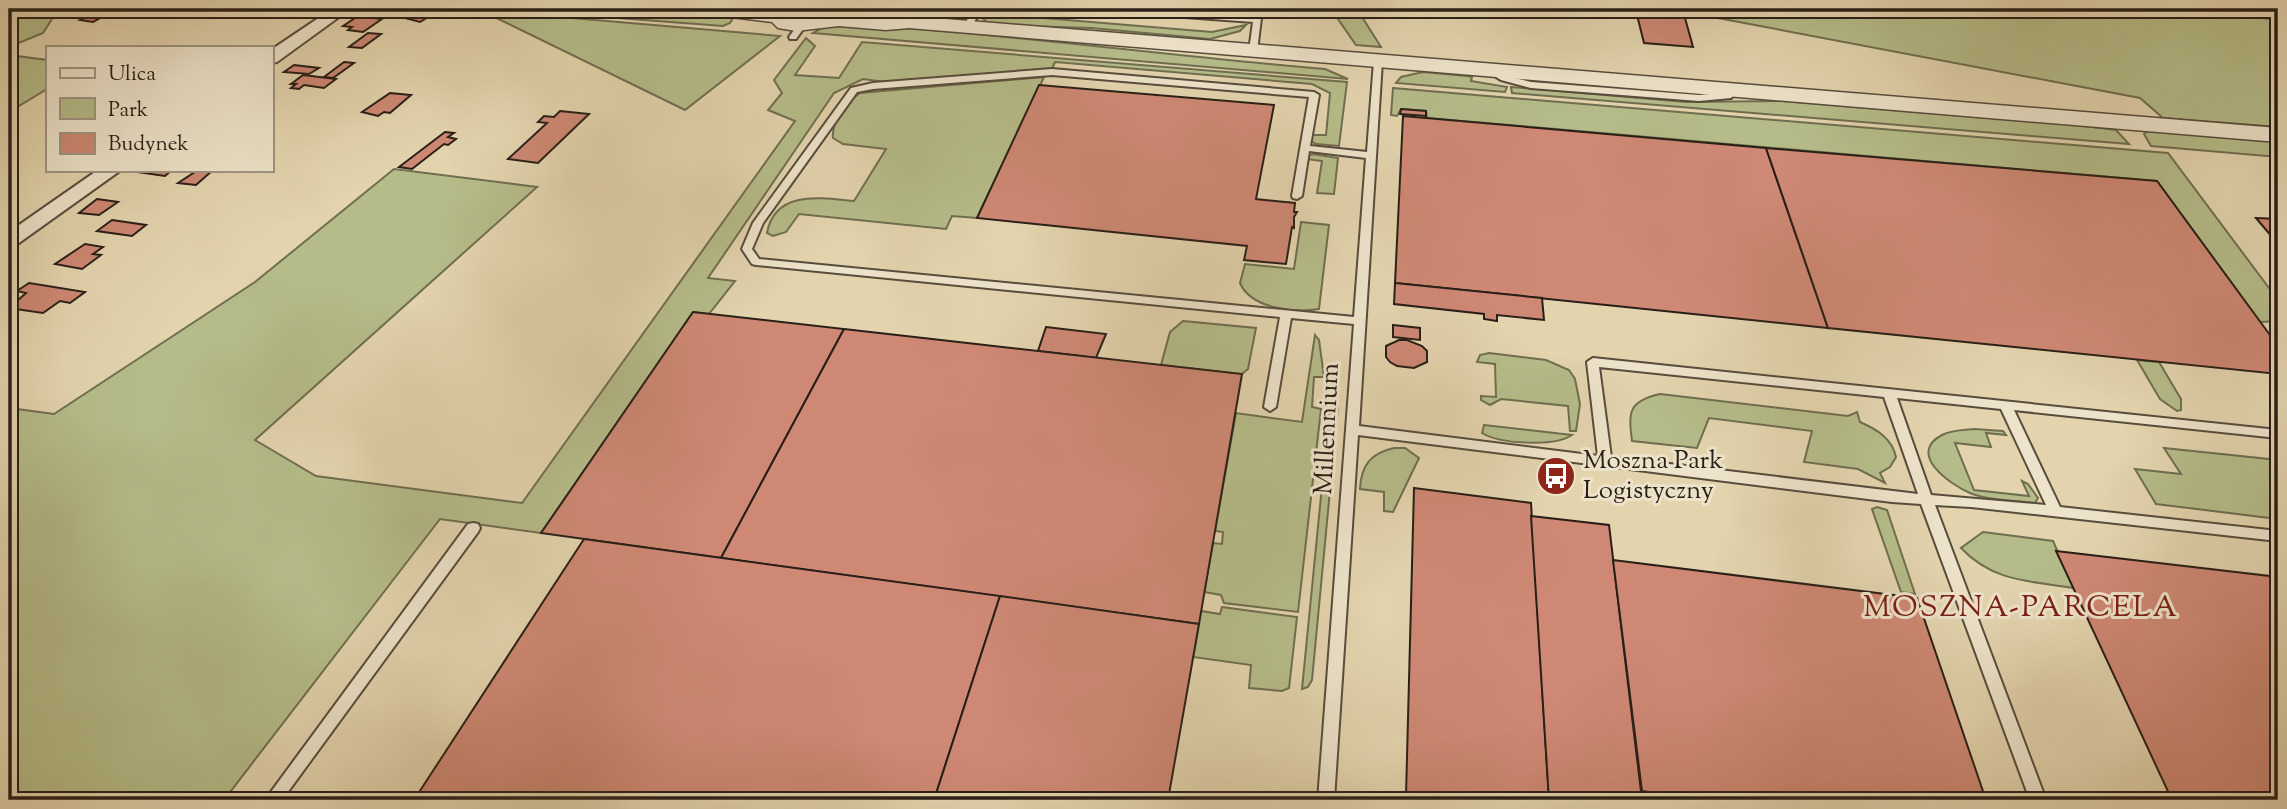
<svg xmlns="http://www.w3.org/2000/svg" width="2287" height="809" viewBox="0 0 2287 809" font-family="'Sorts Mill Goudy',serif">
<rect width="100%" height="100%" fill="#e3d4ae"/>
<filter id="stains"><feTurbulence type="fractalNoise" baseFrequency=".00286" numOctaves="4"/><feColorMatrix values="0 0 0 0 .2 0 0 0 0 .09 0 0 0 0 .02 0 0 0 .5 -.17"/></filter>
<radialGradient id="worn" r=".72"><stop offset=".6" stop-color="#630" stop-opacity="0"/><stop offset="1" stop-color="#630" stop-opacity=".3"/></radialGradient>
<g fill="#b5bc89" stroke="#6f6e50" stroke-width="2">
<polygon points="9,9 49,9 46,13 52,19 43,33 9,47"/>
<polygon points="499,9 674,9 735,15 730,23 723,26"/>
<polygon points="1331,9 1357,9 1381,47 1356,45"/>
<polygon points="1670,9 2110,9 2278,19 2278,127 2163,118 2140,98"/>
<polygon points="480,10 780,36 685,110"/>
<polygon points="984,13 1212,32 1246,25 1240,31 1210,39 1091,28 991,25 982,18"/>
<path d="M852,24C1011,34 1167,56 1325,69L1348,79L813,33L822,28Z"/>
<polygon points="806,38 815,46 795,75 839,78 862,42 1347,82 1339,146 1316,144 1309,140 1311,135 1326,135 1330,93 1312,84 1055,62 1052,69 892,83 863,79 834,93 708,278 735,281 709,314 693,312 541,533 440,519 224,800 9,800 9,408 54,414 255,282 394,169 537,187 255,440 316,476 522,503 795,121 768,110 782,93 774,80"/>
<polygon points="9,55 47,60 47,89 9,112"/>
<polygon points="1423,72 1467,76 1472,77 1471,81 1507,87 1505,92 1396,83 1401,77"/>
<path d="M1044,77L977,218L952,216L946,229L799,214L786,232L773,236L767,233C775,189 822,198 854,201L886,149L843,144L833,138C831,122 848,101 860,93Z"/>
<polygon points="1511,87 1686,102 1784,101 2085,126 2116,130 2129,144 1512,93"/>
<polygon points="1393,88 2168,153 2278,300 2278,321 2260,322 2157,181 1427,118 1426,111 1401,109 1397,116 1391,115"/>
<polygon points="2149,131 2278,142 2278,157 2151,146 2144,134"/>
<polygon points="1313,154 1338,158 1334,194 1317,193 1322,161 1306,159 1307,156"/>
<path d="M1301,222L1329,225L1319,309C1295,313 1251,309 1240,283L1245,264L1294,269Z"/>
<polygon points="1183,321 1256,328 1248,369 1242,374 1161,365 1170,332"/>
<polygon points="1315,335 1319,340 1324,377 1314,377 1312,407 1321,409 1298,612 1224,603 1221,595 1204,592 1213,543 1222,544 1223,532 1215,531 1236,413 1302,422"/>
<polygon points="1489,353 1546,360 1569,370 1575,379 1580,404 1576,431 1570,431 1568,406 1501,399 1490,405 1481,400 1481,396 1496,397 1495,364 1477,362 1480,355"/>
<polygon points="2137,360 2159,362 2181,399 2181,410 2177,411 2160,399"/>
<path d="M1660,394L1848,416L1857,412L1860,422C1876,429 1892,438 1896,457L1890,467L1880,473L1885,483L1858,469L1804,462L1812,431L1709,418L1697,448L1632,441C1628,411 1629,401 1660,394Z"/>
<polygon points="1330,405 1338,406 1312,680 1308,687 1302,689"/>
<path d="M1484,425L1572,435C1555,447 1500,444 1482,433Z"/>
<path d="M1974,429L2003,431L2006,435L1986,433L1991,447L1955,443L1974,490L2029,496L2022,481L2028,484L2038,498L2035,503C2014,500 1989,501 1970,493C1951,485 1906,454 1942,435C1951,430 1964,430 1974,429Z"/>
<path d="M1394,448H1405L1419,458L1393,512L1384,511V492L1360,489C1361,465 1371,453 1394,448Z"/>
<polygon points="2164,448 2278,460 2278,519 2156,504 2135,469 2181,474"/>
<polygon points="1877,507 1887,510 1915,594 1901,592 1872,509"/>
<path d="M1983,532L2053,541L2074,588C2030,581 1993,582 1961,548Z"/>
<polygon points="1222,607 1297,617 1289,688 1282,691 1249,688 1251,665 1193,657 1201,611 1220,614"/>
</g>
<polygon fill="#98b6b4" stroke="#6c7a75" stroke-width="2" points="2110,9 2278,9 2278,19"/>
<g fill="#ce8874" stroke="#291f17" stroke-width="2">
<polygon points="100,9 113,11 93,22 80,20"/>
<polygon points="417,9 426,9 438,11 420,22 401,17"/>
<polygon points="1637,15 1685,18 1693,47 1644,43"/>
<polygon points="358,16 382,19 363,32 348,30 352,27 343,26"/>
<polygon points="368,33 381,34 362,48 349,47"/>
<polygon points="344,62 354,63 333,78 324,77"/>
<polygon points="294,65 319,68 309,74 284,72"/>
<polygon points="303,75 336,79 324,88 304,85 299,89 291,88 296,84 291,84"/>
<polygon points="1039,85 1274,105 1256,199 1295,203 1294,212 1297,212 1294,217 1294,228 1292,227 1286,264 1244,260 1247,246 977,218"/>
<polygon points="390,93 411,95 390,113 384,112 378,116 362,112"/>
<polygon points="1401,109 1426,111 1426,116 1400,114"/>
<polygon points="560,111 589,114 538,163 508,159 547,123 538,122 544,116 554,117"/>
<polygon points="1403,116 1766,148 1828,328 1395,283"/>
<polygon points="445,132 454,133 448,137 456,139 448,145 444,144 412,169 399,167"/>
<polygon points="1766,148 2157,181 2278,346 2278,374 1828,328"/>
<polygon points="141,170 172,170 165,176 137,172"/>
<polygon points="198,170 213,170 196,185 178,183"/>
<polygon points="97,199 118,202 99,215 79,213"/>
<polygon points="2256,218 2278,219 2278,244"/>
<polygon points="112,220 146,225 132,236 97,231"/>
<polygon points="85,244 103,247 93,254 101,255 82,269 55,264"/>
<polygon points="29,283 85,292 70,303 60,301 43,313 9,308 26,293 17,291"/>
<polygon points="1395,283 1542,298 1544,320 1497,315 1497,321 1484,319 1484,314 1394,304"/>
<polygon points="693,312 844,329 721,558 541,533"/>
<polygon points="1393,325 1420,328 1420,340 1393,337"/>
<polygon points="1046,327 1106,334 1096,358 1038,351"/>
<polygon points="844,329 1242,374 1199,624 721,558"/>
<polygon points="1399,340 1407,340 1422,346 1427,351 1427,362 1414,368 1397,366 1390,362 1386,357 1386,346"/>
<polygon points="1414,488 1531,503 1549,800 1431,800 1406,796"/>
<polygon points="1531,516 1609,525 1642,800 1549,800"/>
<polygon points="584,539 1000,596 934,800 414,800"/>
<polygon points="2056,551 2278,577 2278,800 2172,800"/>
<polygon points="1613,560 1917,598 1986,800 1703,800 1642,791"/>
<polygon points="1000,596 1199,624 1168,800 934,800"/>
</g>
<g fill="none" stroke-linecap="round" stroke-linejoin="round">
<defs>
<g id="service">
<polygon points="975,9 983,9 969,29 963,29 962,27"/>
<polygon points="1098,9 1133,9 1261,18 1257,51 1253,54 1249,51 1253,22 1102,11"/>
<polygon points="799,23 806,25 796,39 790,39 789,37"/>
<path d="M1378,58L1382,61L1359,426L1598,456L1587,362L1593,358L2278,430V438L2014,410L2060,507L2278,531V541L1971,507L1935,505L2046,800H2030L1921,504L1892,502L1358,435L1334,800H1318L1354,324L1291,318L1276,407L1270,411L1264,407L1280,317L756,265L752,264L742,249L753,223L851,88L873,83L1052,69L1314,92L1319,95L1310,146L1367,152L1374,61ZM1052,75L1309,97L1292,196L1293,198L1297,199L1302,196L1309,151L1366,158L1354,317L759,259L752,249L763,223L857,92L873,89ZM1599,367L1884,397L1918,494L1611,457ZM1897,398L2001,409L2046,505L1931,495Z"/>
<polygon points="1491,67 1507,76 1531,82 1699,95 1725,93 1734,87 1739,90 1731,98 1699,101 1531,88 1501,80 1488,72 1487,70"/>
<polygon points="473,523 478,524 480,528 478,532 282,800 265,800 468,524"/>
</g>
<g id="minor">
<polygon points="332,9 350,9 277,62 271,63 271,50"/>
<polygon points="98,170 121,170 16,245 9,247 9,232"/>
</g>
<polygon id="tertiary" points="704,9 770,9 786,11 796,19 839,14 886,18 909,16 2278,128 2278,142 909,28 886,30 839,26 796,31 778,28 772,22 714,15 707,13"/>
</defs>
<use href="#service" stroke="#584c3d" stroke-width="4"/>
<use href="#minor" stroke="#584c3d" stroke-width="4"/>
<use href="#tertiary" stroke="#584c3d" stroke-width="3"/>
<use href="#service" fill="#ede3ca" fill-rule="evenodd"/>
<use href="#minor" fill="#ede3ca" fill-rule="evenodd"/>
<use href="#tertiary" fill="#ede3ca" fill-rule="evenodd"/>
</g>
<defs>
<symbol id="bus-disc" viewBox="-11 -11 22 22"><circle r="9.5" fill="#8f2418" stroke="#ede3ca"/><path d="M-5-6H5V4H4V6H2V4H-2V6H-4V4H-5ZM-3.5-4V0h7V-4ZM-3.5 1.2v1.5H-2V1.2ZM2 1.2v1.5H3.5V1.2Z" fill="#fff"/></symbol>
</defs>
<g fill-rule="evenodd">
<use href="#bus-disc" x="1534" y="454" width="44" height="44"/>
</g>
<g text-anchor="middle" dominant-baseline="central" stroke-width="6" stroke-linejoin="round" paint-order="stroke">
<g font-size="26" fill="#291f17" stroke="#ede3ca">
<text transform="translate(1328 429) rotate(-87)">Millennium</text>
</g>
<g font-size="26" fill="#291f17" stroke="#ede3ca" text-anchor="start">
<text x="1583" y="461">Moszna Park<tspan x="1583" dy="30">Logistyczny</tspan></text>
</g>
<g font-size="30" letter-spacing="2" fill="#7a1f14" stroke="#ede3ca">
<text x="2021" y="608">MOSZNA-PARCELA</text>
</g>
</g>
<rect width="2287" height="809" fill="none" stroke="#e3d4ae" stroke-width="35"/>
<rect x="10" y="10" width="2266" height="788" fill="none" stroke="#291f17" stroke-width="3.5"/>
<rect x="18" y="18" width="2252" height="774" fill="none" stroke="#291f17" stroke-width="2"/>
<rect x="46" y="46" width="228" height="126" fill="#ede3ca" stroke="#9f9582" stroke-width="2"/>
<rect x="60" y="68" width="35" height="10" fill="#ede3ca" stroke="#9f9582" stroke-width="2"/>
<text x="108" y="80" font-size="21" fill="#291f17">Ulica</text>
<rect x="60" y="98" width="35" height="21" fill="#b5bc89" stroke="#9f9582" stroke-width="2"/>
<text x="108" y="116" font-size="21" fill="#291f17">Park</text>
<rect x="60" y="133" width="35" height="21" fill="#ce8874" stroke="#9f9582" stroke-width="2"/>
<text x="108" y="150" font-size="21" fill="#291f17">Budynek</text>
<rect width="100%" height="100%" filter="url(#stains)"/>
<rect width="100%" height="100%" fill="url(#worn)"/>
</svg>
